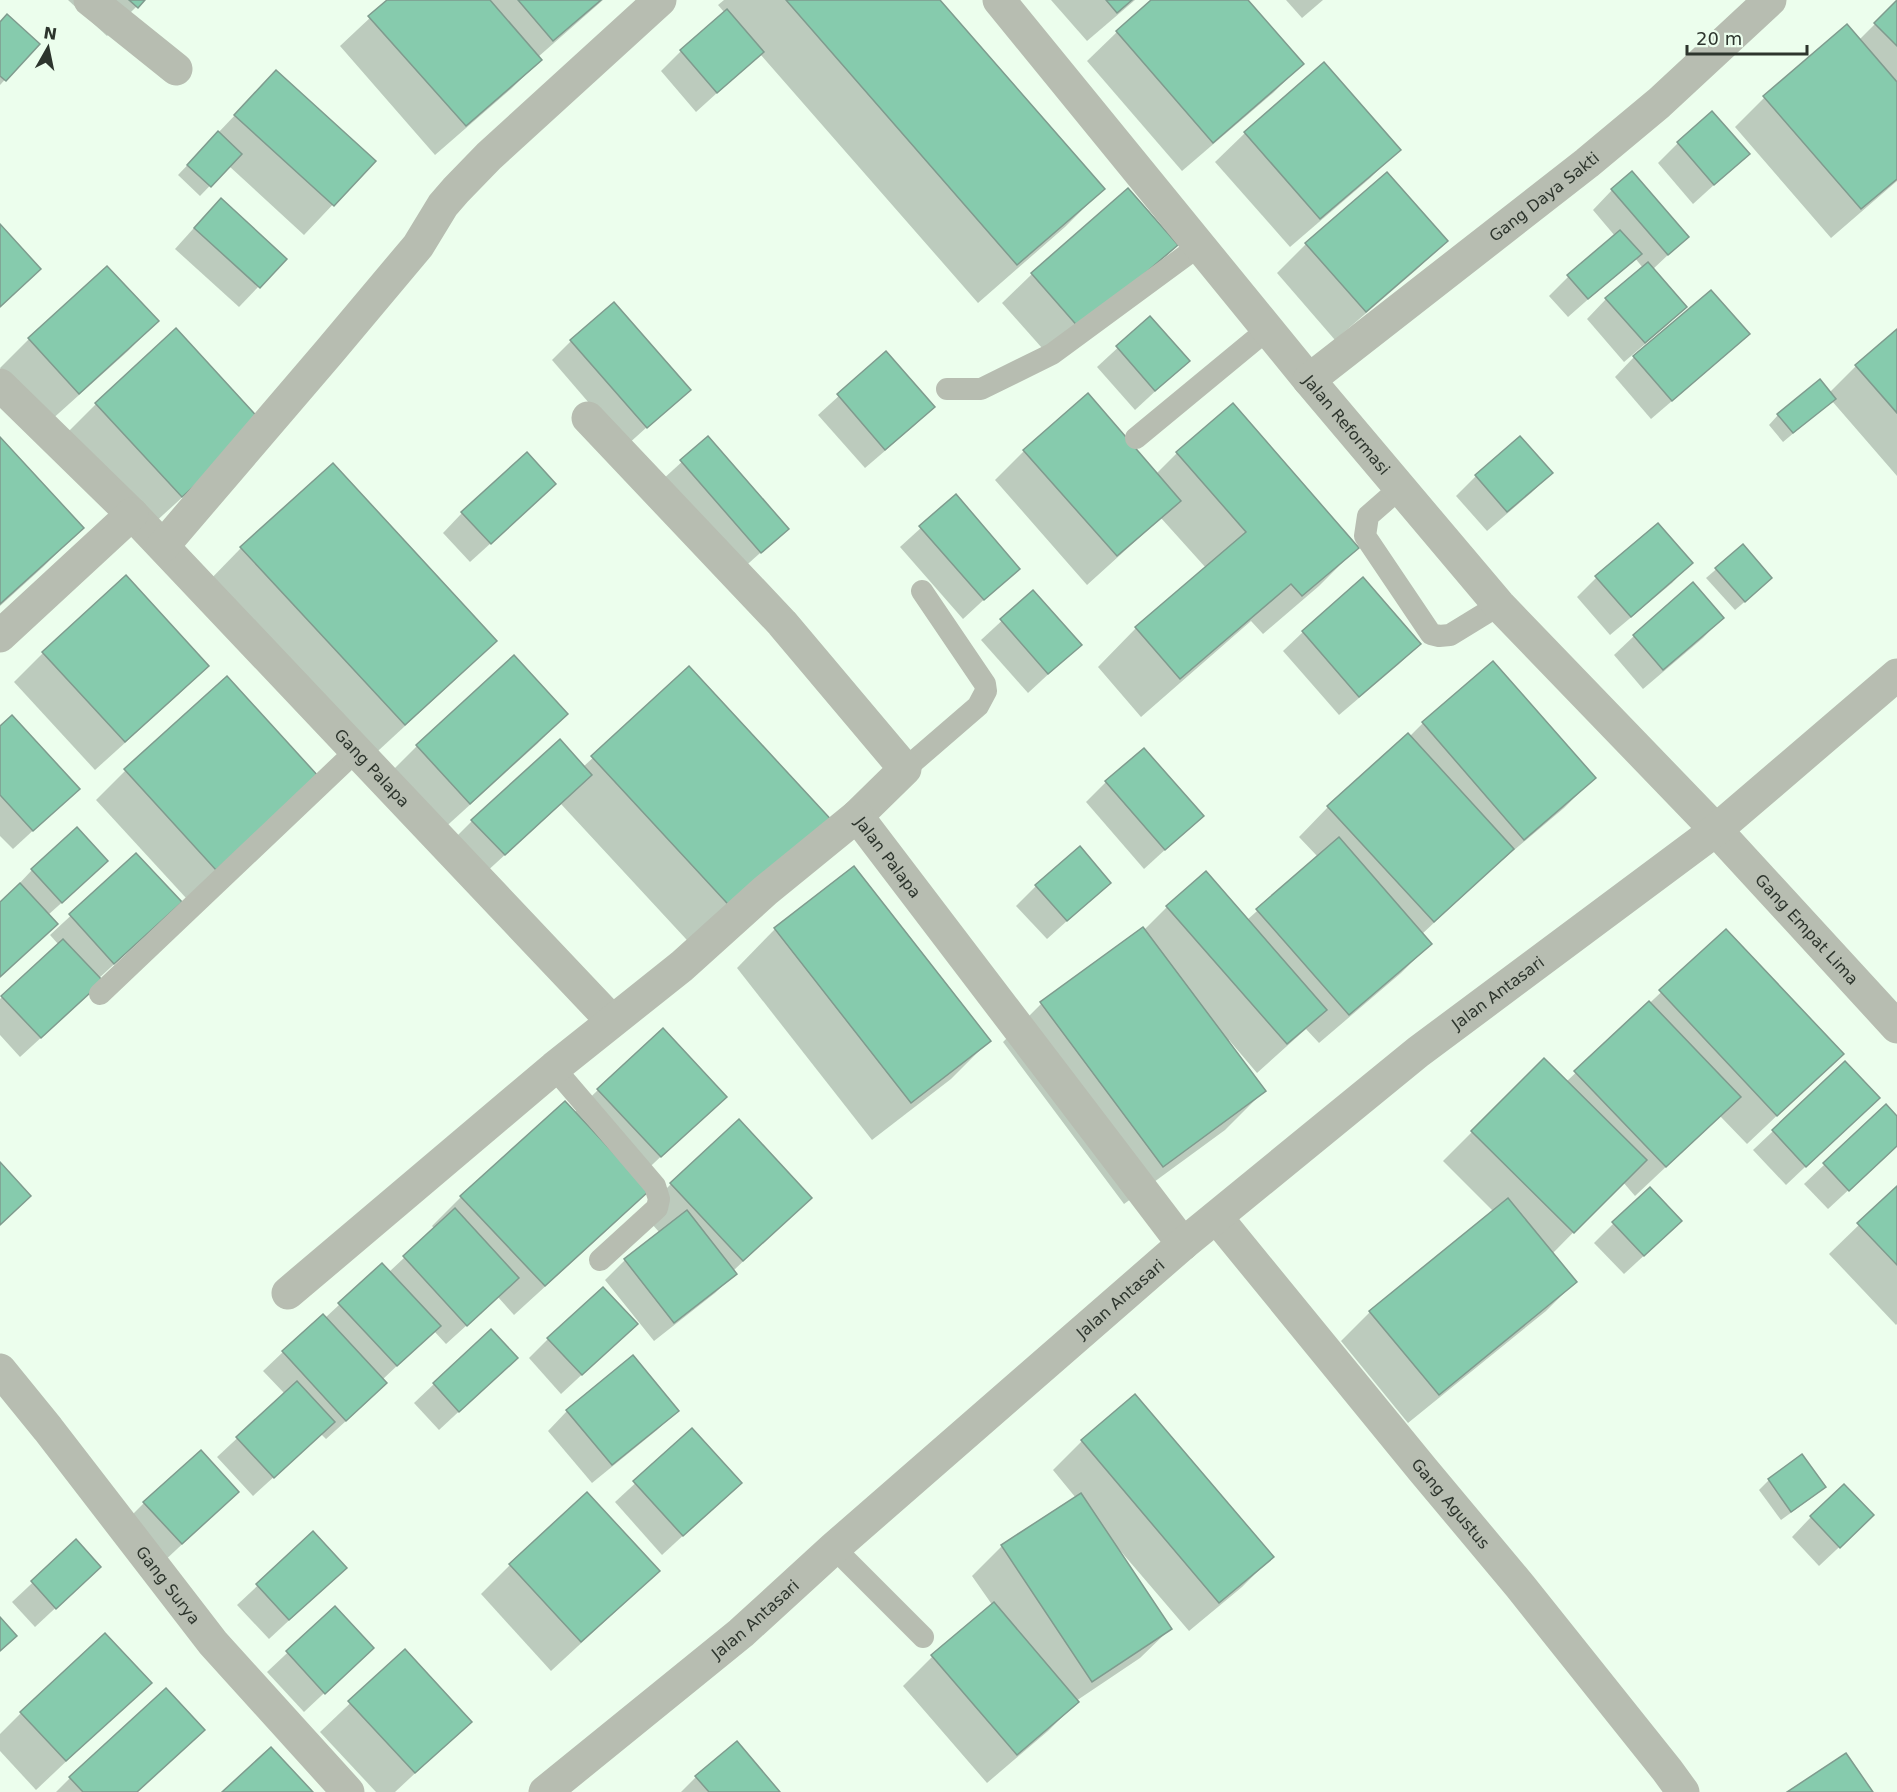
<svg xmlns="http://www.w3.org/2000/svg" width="1897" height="1792" viewBox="0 0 1897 1792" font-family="'DejaVu Sans',sans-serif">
<rect width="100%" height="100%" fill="#ecfeed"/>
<g fill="#0003">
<polygon points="68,0 143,0 107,36"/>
<polygon points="389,0 603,0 538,57 540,60 511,89 435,155 340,46"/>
<polygon points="724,0 938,0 1103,189 1065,227 978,303 760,54 696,112 661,71 681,51 725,13 718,5"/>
<polygon points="1051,0 1135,0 1087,41"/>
<polygon points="1154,0 1246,0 1302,64 1273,93 1182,171 1087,61 1117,32"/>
<polygon points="1286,0 1323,0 1302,18"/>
<polygon points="1897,2 1897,181 1831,238 1735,127 1764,98 1847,27 1859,40"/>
<polygon points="0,23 38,44 0,85"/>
<polygon points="1324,65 1399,150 1369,179 1290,247 1215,162 1245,133"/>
<polygon points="276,72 374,161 304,235 229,166 200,196 178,175"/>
<polygon points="1678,143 1748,154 1693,204 1658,163"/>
<polygon points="1612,190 1687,237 1652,270 1685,307 1665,327 1624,362 1587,319 1606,299 1643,268 1635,258 1568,317 1549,296 1568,277 1615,236 1593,210"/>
<polygon points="1128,191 1176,245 1146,275 1050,357 1002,303 1032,274"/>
<polygon points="202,219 285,259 239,307 175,249"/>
<polygon points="1446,241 1416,270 1335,340 1277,273 1306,244"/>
<polygon points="107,268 157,321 128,351 49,422 0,368 29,339"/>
<polygon points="1150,318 1188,361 1135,410 1097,367"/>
<polygon points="1897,331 1897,476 1832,401 1783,442 1769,425 1778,415 1820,381 1829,393 1856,366"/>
<polygon points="1748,334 1728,353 1651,419 1615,377 1634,357"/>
<polygon points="571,341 689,389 626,446 552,360"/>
<polygon points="886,353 933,407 914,426 865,468 818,415"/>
<polygon points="96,404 232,452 152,525 67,433"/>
<polygon points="1233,405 1357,548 1319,586 1263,634 1251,621 1141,717 1098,667 1136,628 1206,568 1161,518 1087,585 995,480 1024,451 1156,474 1177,453"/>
<polygon points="708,438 787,529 740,571 661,481"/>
<polygon points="0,439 82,528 43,567 0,606"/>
<polygon points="1551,473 1531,493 1487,531 1456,496 1476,476"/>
<polygon points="956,496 1018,568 963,619 900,547"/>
<polygon points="535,503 470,562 443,533 462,513"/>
<polygon points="1658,525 1691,563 1672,583 1610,635 1577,597 1596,578"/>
<polygon points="1743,546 1761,588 1735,610 1706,578"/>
<polygon points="241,548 495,641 456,679 366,762 203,587"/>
<polygon points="1693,584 1722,618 1703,638 1643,689 1614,655 1634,636"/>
<polygon points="1033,592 1080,645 1028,693 981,640"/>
<polygon points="1303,632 1419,644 1399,664 1339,715 1283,651"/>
<polygon points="43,653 207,666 178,695 95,770 14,682"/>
<polygon points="513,657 566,714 537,744 440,832 387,776 417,746"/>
<polygon points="689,669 834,825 698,952 561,804 484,874 453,840 472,821 583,767"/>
<polygon points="227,679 287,806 186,898 96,800 125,771"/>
<polygon points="1423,723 1594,778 1564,808 1494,867 1422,934 1430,944 1401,973 1319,1043 1306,1029 1257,1073 1229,1040 1227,1042 1264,1091 1225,1130 1124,1204 1003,1042 1041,1004 1143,929 1144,930 1167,907 1247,920 1318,857 1299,837 1328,807 1407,735 1409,737"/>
<polygon points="0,728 78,789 13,849 0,836"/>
<polygon points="1144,750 1202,816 1144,869 1086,802 1106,782"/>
<polygon points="77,829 87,880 48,915 56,924 0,977 0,904 32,870"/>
<polygon points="136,855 160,922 98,979 81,1001 20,1057 0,1035 0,999 59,945 50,935"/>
<polygon points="1109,883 1047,939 1016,906 1036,886"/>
<polygon points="775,929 989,1041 951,1079 872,1140 737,968"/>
<polygon points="1726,931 1842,1054 1747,1144 1720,1116 1635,1196 1623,1182 1552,1254 1575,1282 1546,1311 1408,1423 1341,1341 1370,1312 1494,1212 1443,1161 1544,1060 1566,1082"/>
<polygon points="1845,1063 1858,1117 1786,1185 1753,1150"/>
<polygon points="598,1090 724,1097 636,1180 647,1191 617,1221 514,1315 498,1297 446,1344 434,1331 382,1380 385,1383 366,1403 326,1439 321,1434 253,1496 217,1457 285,1394 263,1371 283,1352 325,1318 382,1265 389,1272 435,1229 432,1226 461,1197 574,1113"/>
<polygon points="1886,1106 1897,1118 1897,1145 1828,1209 1804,1184"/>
<polygon points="671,1184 810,1198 733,1271 735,1274 715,1293 654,1341 605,1280 625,1260 660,1233 642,1213"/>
<polygon points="1897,1188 1897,1324 1896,1325 1829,1254"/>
<polygon points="1614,1223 1661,1240 1624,1274 1594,1243"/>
<polygon points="548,1339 616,1343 561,1394 529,1358"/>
<polygon points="496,1377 439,1430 414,1403 434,1384"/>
<polygon points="567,1411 677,1411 657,1430 592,1483 548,1431"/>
<polygon points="692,1431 740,1483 662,1555 615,1502"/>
<polygon points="1082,1441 1272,1557 1242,1587 1189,1631 1118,1548 1117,1549 1170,1629 1140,1658 1076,1701 1077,1702 1048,1731 987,1783 903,1686 932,1657 993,1606 972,1576 1002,1546 1076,1498 1053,1470"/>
<polygon points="1802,1456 1824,1486 1814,1496 1781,1520 1759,1490 1769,1480"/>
<polygon points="144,1503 218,1511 162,1563 125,1522"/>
<polygon points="1811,1517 1852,1535 1819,1566 1792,1537"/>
<polygon points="313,1534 325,1587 269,1639 237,1605"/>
<polygon points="76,1542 79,1586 35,1627 12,1602"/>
<polygon points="510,1565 658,1571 628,1600 551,1671 481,1594"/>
<polygon points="335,1608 372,1648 304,1712 267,1672"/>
<polygon points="405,1651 470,1722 395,1792 376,1792 320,1732"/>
<polygon points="149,1683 36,1790 0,1751 0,1734 21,1713"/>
<polygon points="203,1730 137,1792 56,1792 70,1778"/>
<polygon points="696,1777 778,1792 681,1792"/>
</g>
<g fill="#86cbad" stroke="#7f9b8e" stroke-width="1.5">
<polygon points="129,0 145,0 138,8"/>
<polygon points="387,0 490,0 542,60 466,126 368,16"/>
<polygon points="518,0 601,0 553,41"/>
<polygon points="786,0 940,0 1105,189 1017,265"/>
<polygon points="1106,0 1132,0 1117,13"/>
<polygon points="1151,0 1248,0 1304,64 1213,143 1116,31"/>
<polygon points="1897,0 1897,46 1874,23"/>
<polygon points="727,9 764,52 717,93 680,50"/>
<polygon points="7,14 40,44 6,81 0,76 0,22"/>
<polygon points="1847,24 1897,82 1897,179 1861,209 1763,96"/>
<polygon points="1324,62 1401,150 1320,219 1244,132"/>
<polygon points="276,70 376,161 334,206 234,115"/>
<polygon points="1712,111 1750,154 1714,185 1677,142"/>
<polygon points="218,131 242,154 211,187 187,165"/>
<polygon points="1632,171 1689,237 1668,255 1611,189"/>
<polygon points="1387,172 1448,241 1366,312 1305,243"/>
<polygon points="1128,188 1178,245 1080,329 1031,273"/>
<polygon points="221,198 287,259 260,288 194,228"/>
<polygon points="0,224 41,269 0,307"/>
<polygon points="1620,230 1642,254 1588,299 1567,275"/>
<polygon points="1648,262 1687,307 1645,343 1605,298"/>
<polygon points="107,266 159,321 79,394 28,338"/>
<polygon points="1711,290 1750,334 1672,401 1633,356"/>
<polygon points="614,302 691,390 647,428 570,340"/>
<polygon points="1150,316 1190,361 1155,391 1116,346"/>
<polygon points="176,328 263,423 182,497 95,403"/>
<polygon points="1897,329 1897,413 1855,365"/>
<polygon points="886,351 935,407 885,450 837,394"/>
<polygon points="1820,379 1836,399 1793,433 1777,414"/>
<polygon points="1088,393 1181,501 1117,556 1023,450"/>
<polygon points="1233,403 1359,548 1302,596 1291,584 1180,679 1135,627 1246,532 1176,452"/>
<polygon points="708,436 789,529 761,553 680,460"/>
<polygon points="1520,436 1553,473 1507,512 1475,475"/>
<polygon points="0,437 84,528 0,604"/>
<polygon points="527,452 556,484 491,544 461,512"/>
<polygon points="333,463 497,641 405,725 240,547"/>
<polygon points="956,494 1020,569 984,600 919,526"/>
<polygon points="1658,523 1693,563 1631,617 1595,576"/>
<polygon points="1743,544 1772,578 1745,602 1715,568"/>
<polygon points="126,575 209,666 125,742 42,652"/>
<polygon points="1363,577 1421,644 1359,697 1302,631"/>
<polygon points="1693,582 1724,618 1663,670 1633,635"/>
<polygon points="1033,590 1082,645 1048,674 1000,619"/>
<polygon points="514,655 568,714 470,804 416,745"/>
<polygon points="1493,661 1596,778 1524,840 1422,722"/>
<polygon points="689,666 836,825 738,915 591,756"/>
<polygon points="227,676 319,777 216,870 124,769"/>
<polygon points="12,715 80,789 33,831 0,795 0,726"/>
<polygon points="1408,733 1514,849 1434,922 1327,806"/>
<polygon points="560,739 592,775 505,855 471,820"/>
<polygon points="1144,748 1204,816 1165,850 1105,781"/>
<polygon points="77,827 108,861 62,903 31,869"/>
<polygon points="1339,837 1432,944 1349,1015 1256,909"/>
<polygon points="1080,846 1111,883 1067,921 1035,885"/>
<polygon points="136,853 182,902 114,964 69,914"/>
<polygon points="854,866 991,1041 911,1103 774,928"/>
<polygon points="1206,871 1327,1010 1287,1044 1166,906"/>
<polygon points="20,883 58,924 0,977 0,902"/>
<polygon points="1143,927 1266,1091 1163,1167 1040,1002"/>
<polygon points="1726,929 1844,1054 1777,1116 1659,990"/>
<polygon points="63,939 103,981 41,1038 1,996"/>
<polygon points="1649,1001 1741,1097 1666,1167 1574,1071"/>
<polygon points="663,1028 727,1097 661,1157 597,1089"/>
<polygon points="1544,1058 1647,1160 1574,1233 1471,1131"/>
<polygon points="1845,1061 1880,1098 1806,1167 1772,1130"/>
<polygon points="565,1101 649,1191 545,1286 460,1196"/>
<polygon points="1886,1104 1897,1116 1897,1146 1849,1191 1823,1163"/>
<polygon points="739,1119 812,1198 743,1261 670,1183"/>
<polygon points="0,1162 31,1196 0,1225"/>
<polygon points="1897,1186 1897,1265 1857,1223"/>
<polygon points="1650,1187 1682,1221 1644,1256 1612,1222"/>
<polygon points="1508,1198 1577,1282 1439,1395 1369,1311"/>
<polygon points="455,1208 519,1278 467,1326 403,1256"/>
<polygon points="687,1210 737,1274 674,1323 624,1259"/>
<polygon points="382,1263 441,1326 397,1366 338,1303"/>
<polygon points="603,1287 638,1324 582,1375 547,1338"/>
<polygon points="323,1314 387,1383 346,1421 282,1351"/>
<polygon points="491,1329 518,1358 459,1412 433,1383"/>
<polygon points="633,1355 679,1411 612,1465 566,1410"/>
<polygon points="297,1381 335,1422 274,1478 236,1437"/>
<polygon points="1135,1394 1274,1557 1219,1603 1081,1440"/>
<polygon points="692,1428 742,1483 683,1536 633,1481"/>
<polygon points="201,1450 239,1492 182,1544 143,1502"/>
<polygon points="1802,1454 1826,1487 1791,1512 1768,1479"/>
<polygon points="1844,1484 1874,1515 1840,1548 1810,1516"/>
<polygon points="587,1492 660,1571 581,1642 509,1564"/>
<polygon points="1081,1493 1172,1629 1092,1682 1001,1545"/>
<polygon points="313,1531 347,1568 289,1620 256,1584"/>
<polygon points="76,1539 101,1567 56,1609 31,1581"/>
<polygon points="994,1602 1079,1702 1017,1755 931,1655"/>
<polygon points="335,1606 374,1648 325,1694 286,1651"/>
<polygon points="0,1617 17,1636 0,1651"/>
<polygon points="105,1633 152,1683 66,1761 20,1712"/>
<polygon points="405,1649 472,1722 415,1773 348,1701"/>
<polygon points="166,1688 205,1730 137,1792 83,1792 69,1777"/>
<polygon points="737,1741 780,1792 709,1792 695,1776"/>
<polygon points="271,1747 313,1792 222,1792"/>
<polygon points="1846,1753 1873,1792 1787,1792"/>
</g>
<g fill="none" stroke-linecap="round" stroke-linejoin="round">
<g stroke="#b7bdb1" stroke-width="22">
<polyline points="947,389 981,389 1052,354 1200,245"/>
<polyline points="1136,438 1268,329"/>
<polyline points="1400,488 1368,516 1365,536 1431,634 1439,636 1450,635 1499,605"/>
<polyline points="905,769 978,706 986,691 985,684 922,591"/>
<polyline points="100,994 356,751"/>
<polyline points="554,1068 655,1186 659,1199 657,1208 600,1260"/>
<polyline points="834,1548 923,1637"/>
</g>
<g stroke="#b7bdb1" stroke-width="33">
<polyline points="90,0 176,69"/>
<path id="s1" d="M999,0L1309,380L1499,605L1716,830L1897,1027"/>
<path id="s2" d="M1309,380L1587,163L1659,103L1770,0"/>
<path id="s3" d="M0,385L132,514L612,1021"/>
<path id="s4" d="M588,418L782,623L905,769L857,816L1183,1244"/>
<polyline points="163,546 329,352 418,246 443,205 456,190 489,156 660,0"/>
<polyline points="0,636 132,514"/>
<path id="s5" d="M1217,1218L1423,1470L1520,1586L1667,1770L1683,1792"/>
<polyline points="288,1293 554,1068 682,966 765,891 857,816"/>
<path id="s6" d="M0,1370L48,1429L213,1643L348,1792"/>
</g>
<path stroke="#b7bdb1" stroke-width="33" id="s7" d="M545,1792L741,1633L834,1548L1183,1244L1418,1052L1716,830L1897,675"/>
</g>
<g text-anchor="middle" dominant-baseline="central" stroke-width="6" stroke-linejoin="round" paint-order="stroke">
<g font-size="16" fill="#2d352d" stroke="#ecfeed">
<text stroke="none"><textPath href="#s2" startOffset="298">Gang Daya Sakti</textPath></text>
<text stroke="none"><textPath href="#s1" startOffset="549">Jalan Reformasi</textPath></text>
<text stroke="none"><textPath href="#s3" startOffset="534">Gang Palapa</textPath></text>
<text stroke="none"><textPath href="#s4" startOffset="592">Jalan Palapa</textPath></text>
<text stroke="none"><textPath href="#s1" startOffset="1232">Gang Empat Lima</textPath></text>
<text stroke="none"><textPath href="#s7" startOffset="1244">Jalan Antasari</textPath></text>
<text stroke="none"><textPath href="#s7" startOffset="758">Jalan Antasari</textPath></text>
<text stroke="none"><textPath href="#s5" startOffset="369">Gang Agustus</textPath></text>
<text stroke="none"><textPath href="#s6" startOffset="273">Gang Surya</textPath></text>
<text stroke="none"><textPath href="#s7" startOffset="272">Jalan Antasari</textPath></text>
</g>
</g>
<g transform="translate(48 48) rotate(9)" stroke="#ecfeed" stroke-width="4.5" paint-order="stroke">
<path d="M0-4.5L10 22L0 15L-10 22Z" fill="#2d352d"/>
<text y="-9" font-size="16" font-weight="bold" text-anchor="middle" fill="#2d352d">N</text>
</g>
<path d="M1687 45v9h120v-9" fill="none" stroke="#2d352d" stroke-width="3"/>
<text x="1696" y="45" font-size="18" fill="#2d352d" stroke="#ecfeed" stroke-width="4.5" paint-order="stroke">20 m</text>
</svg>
